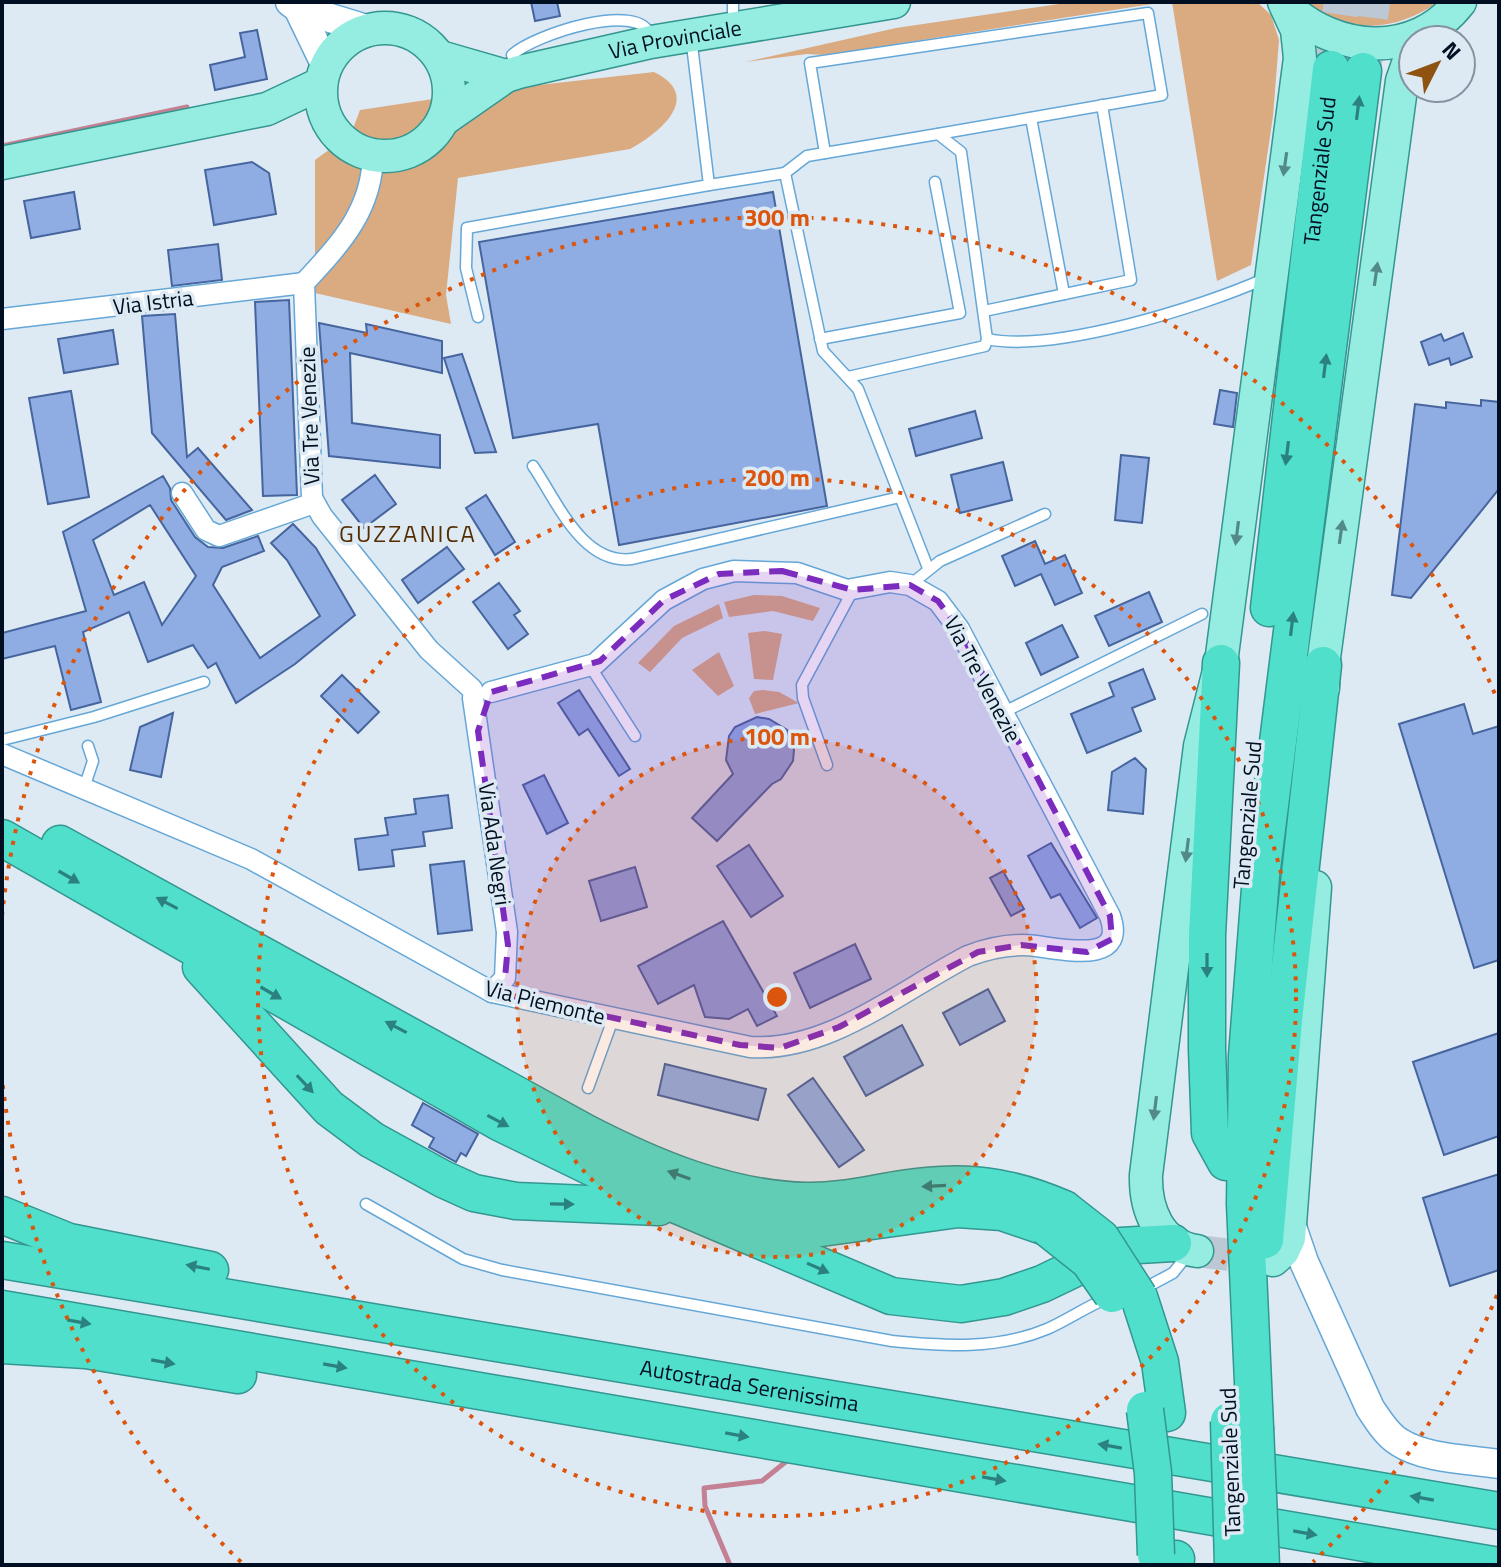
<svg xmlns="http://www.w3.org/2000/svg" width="1501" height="1567" viewBox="0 0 1501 1567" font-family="'Titillium Web',sans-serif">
<rect width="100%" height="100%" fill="#ddeaf4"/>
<g fill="#daaa81">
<polygon points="1073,2 1165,2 826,55 807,54 745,62 896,28"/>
<polygon points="1172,2 1257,2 1271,15 1279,40 1273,116 1251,265 1217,281"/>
<path d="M1307,2H1438C1395,32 1349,35 1307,2Z"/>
<path d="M654,72C705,97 658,134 630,149L458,178L446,295L451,324L315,293V160L351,134L360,110L486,91Z"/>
<polygon points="754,595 782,596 820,608 813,621 773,611 729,617 724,602"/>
<polygon points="719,604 723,618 682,638 650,672 638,663 674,626"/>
<polygon points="765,631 782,634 773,680 754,679 748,633"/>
<polygon points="719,652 734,686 718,696 692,670"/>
<polygon points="763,690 779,692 799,703 755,714 749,698 754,691"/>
</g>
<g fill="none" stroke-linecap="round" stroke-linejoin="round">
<g stroke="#c38193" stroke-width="5">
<polyline points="2,146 187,107"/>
<polyline points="730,1565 705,1506 704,1488 762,1481 788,1460"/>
</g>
</g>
<g fill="#8fade3" stroke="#46659e" stroke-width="2" fill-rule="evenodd">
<polygon points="531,2 557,2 560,16 535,21"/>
<polygon points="257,30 267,79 215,90 210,65 245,57 240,33"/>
<polygon points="252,162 269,173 276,214 214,225 205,170"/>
<polygon points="74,192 80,229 31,238 24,201"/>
<polygon points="773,192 827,506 619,545 598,424 513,438 479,242"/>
<polygon points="218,244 222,280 172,286 168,250"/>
<polygon points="289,300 297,495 263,496 255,302"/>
<polygon points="175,314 187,457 198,448 252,510 226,520 152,433 142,316"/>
<polygon points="319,323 367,333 366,324 442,341 442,373 350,353 352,423 440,435 440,468 329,456"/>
<polygon points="113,330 118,364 64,373 58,339"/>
<polygon points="1463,333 1472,357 1451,365 1449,358 1429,365 1421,342 1441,334 1444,341"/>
<polygon points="462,354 496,452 475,453 444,358"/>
<polygon points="1220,390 1237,393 1233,427 1214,424"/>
<polygon points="71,391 89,497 48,504 29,398"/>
<polygon points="1481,400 1499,402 1499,489 1411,598 1392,595 1415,404 1446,408 1446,402 1481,406"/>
<polygon points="975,411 982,438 916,456 909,429"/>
<polygon points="1121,455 1149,458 1142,523 1115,520"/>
<polygon points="1003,462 1012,500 960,513 951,475"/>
<polygon points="375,475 396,504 364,528 342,500"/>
<path d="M163,476L170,488L171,500L195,537L208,547L223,548L258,536L264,551L222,567L213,585L260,658L320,616L287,560L271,543L293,524L316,548L355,615L295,664L236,703L216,663L208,668L193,645L148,662L129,612L83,632L101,702L71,710L55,646L2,659V633L86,611L63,532ZM150,505L196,576L162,625L144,582L114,595L93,540Z"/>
<polygon points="486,495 515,542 495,555 466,508"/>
<polygon points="1035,541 1045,564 1065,555 1082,593 1055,605 1041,574 1015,586 1002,556"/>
<polygon points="447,547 464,569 418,603 402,580"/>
<polygon points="499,583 520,611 514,615 528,634 508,649 473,602"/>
<polygon points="1149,592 1162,622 1109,646 1095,616"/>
<polygon points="1062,625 1078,657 1041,675 1026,643"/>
<polygon points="1143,669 1155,699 1132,708 1141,731 1087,753 1071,714 1114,696 1109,683"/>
<polygon points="342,675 379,712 358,733 321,696"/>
<polygon points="579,690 630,769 619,776 588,729 579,735 558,703"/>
<polygon points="1464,704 1473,734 1499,726 1499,960 1474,968 1399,724"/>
<polygon points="173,713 161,777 130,770 140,727"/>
<polygon points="757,717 769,719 787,730 794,750 793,761 781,779 772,784 717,841 692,818 733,774 726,760 729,736 735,727"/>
<polygon points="1135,758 1146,769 1143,814 1108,810 1112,772"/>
<polygon points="544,775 568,823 547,834 523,785"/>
<polygon points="448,795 452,828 423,832 425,846 392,850 394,866 359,870 355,839 388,835 385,818 416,814 414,799"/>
<polygon points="1051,843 1097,918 1080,928 1060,894 1051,898 1028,856"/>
<polygon points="749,845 783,896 751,917 717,866"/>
<polygon points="464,861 472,930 438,934 430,865"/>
<polygon points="635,867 647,907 601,921 589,881"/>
<polygon points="1003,871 1024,909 1011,916 990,878"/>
<polygon points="723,921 777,1016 757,1026 748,1009 729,1019 705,1017 694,985 658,1004 638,966"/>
<polygon points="855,944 871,979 810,1008 794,973"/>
<polygon points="988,989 1005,1021 960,1045 943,1013"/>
<polygon points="902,1025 923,1065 866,1096 844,1057"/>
<polygon points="1499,1033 1499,1136 1444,1155 1413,1062"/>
<polygon points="665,1064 766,1089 758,1120 658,1095"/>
<polygon points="813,1078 864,1150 839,1167 788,1095"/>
<polygon points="423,1103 478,1134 466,1156 461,1153 456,1162 429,1147 434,1138 412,1125"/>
<polygon points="1499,1174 1499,1270 1450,1286 1423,1198"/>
</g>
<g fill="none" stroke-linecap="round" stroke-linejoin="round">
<polyline stroke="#bcc9d4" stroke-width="32" stroke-dasharray="32 16" stroke-linecap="butt" points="1197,1251 1273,1260"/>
<g stroke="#bcc9d4" stroke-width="36" stroke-dasharray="36 18" stroke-linecap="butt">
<polyline points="1332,68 1342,2"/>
<polyline points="1363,71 1372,2"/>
</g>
<defs>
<g id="lane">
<polyline points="733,2 733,24"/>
<path d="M517,68L512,55C535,34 641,0 650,36"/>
<polyline points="1031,118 1064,294"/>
<polyline points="825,153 810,63 1148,13 1162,95 938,134"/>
<polyline points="785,173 807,156 938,134 961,152 987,339 985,346 848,377"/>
<polyline points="709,185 785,173 823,351 858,389 928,568"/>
<polyline points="984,311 1131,280 1102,105"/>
<polyline points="478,317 466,268 467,228 709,185 691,37"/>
<polyline points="820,339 960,313 935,182"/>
<path d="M987,339C1054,353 1201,307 1264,279"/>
<path d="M533,466C557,501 582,565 632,559L900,497"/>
<polyline points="910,585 940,561 1045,514"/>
<polyline points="590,666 635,736"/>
<polyline points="1002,713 1202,614"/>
<polyline points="2,740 94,717 204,682"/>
<polyline points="827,765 803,698 802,685 853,590"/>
<polyline points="84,788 93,761 88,746"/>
<polyline points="588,1088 613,1019"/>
<path d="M366,1204L463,1259L502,1270L892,1341C944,1346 997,1350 1047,1329C1068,1320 1087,1306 1108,1298"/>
<polyline points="1143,1289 1173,1273 1189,1253"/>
</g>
<g id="street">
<path d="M373,155C372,211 340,244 304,283L312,498L322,516L429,650L472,689"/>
<polyline points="2,319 304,283"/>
<polyline points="182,493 206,530 219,536 314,503"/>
<polyline points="473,698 507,932 505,978 492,992"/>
<path d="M2,754L251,859L492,992L750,1047C829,1052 900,991 968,956C986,949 1004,945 1024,945C1049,945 1129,970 1110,916L959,629L938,601L910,585L890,582L847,590L797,573L734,571L703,579L664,600L595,664L491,692"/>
</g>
<g id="secondary">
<polyline points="290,2 298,8 326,66"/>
<polyline points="298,8 366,29"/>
<path d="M1290,1221L1304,1262L1370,1408C1378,1420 1387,1435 1399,1442C1425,1459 1468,1459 1499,1464"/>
</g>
<g id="primary">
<path d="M1287,7C1336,53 1415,60 1460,2"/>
<circle cx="385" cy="92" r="64"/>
<polyline points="440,57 506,76"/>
<path id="s1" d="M443,120L506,76L519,72L651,42L894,2"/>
<polyline points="2,163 267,109 320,84"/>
<polyline points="1323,688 1323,665 1402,81 1413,49"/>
<path d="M1197,1251C1159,1246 1145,1209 1146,1175L1200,746L1221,663L1300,58L1297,30L1284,2"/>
<polyline points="1273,1260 1283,1251 1289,1238 1315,887"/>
</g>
<g id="highway">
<path id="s2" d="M1269,608L1331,69"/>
<polyline points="1221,663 1207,935 1207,1049 1210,1133 1226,1162"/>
<polyline points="2,838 501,1123 618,1180 891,1296 961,1304 1004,1297 1042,1284 1121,1246 1173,1243"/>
<path d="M60,844L586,1133C654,1168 728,1199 806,1201C848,1202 887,1189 927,1186C978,1181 1018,1189 1064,1209"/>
<polyline points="201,967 329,1108 372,1140 443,1179 474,1193 516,1201 659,1207"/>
<polyline points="2,1215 69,1242 210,1270"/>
<polyline points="744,1224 821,1228 958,1209 1002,1212 1046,1227"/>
<polyline points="1265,1240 1284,1020 1323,665"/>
<path id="s3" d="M2,1260L1499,1511"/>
<polyline points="1139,1297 1160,1362 1167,1413"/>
<polyline points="2,1309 1493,1565"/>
<polyline points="2,1345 86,1350 238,1375"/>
<polyline points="1255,1427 1245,1204 1247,1056 1261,876 1363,71"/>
<polyline points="1175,1565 1176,1559"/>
</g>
</defs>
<use href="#lane" stroke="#65a7d7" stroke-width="13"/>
<use href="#street" stroke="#65a7d7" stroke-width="23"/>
<use href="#secondary" stroke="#65a7d7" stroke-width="31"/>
<use href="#primary" stroke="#339690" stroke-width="35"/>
<use href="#highway" stroke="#339690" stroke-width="39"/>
<use href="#lane" stroke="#fff" stroke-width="10"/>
<use href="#street" stroke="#fff" stroke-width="20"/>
<use href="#secondary" stroke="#fff" stroke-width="28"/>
<use href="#primary" stroke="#95ece0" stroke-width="32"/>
<use href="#highway" stroke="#4fdfcb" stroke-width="36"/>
<defs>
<g id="highway-bridge">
<polyline points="1064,1209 1101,1238 1139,1297"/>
<polyline points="1046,1227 1089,1261 1112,1294"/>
<polyline points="1145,1410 1153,1473 1156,1555"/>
<polyline points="1229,1421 1233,1565"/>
<polyline points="1255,1427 1261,1565"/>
</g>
</defs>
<use href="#highway-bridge" stroke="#339690" stroke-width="39" stroke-linecap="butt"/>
<use href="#highway-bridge" stroke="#4fdfcb" stroke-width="36"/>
</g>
<defs><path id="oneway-solid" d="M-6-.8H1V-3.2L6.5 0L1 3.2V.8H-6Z" transform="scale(2)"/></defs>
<g fill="#2b817e">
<use href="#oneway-solid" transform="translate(1358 108) rotate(-83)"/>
<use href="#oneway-solid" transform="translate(1325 366) rotate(-83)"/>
<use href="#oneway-solid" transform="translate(1287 453) rotate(97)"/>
<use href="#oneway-solid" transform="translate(1292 624) rotate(-83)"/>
<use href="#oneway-solid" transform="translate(69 877) rotate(30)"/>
<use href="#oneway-solid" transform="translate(167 903) rotate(-152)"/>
<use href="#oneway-solid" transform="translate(1207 965) rotate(90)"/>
<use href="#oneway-solid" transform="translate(271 993) rotate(30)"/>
<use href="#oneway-solid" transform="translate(396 1027) rotate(-152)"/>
<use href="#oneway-solid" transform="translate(305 1084) rotate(47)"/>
<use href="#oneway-solid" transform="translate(498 1121) rotate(28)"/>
<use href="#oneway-solid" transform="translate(679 1175) rotate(-161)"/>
<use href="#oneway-solid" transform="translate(934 1186) rotate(177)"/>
<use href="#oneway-solid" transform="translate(562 1204) rotate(1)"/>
<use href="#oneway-solid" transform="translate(198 1267) rotate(-169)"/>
<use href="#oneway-solid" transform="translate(818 1268) rotate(24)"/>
<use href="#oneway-solid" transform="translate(79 1322) rotate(10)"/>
<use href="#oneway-solid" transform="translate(163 1362) rotate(10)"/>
<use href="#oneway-solid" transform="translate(335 1366) rotate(10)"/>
<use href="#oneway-solid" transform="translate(737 1435) rotate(10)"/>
<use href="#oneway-solid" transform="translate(1110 1446) rotate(-170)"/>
<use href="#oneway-solid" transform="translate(994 1479) rotate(10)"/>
<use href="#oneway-solid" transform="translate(1422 1498) rotate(-170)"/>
<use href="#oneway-solid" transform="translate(1305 1533) rotate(10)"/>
</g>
<g fill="#52898a">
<use href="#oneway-solid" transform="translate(1285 164) rotate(98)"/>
<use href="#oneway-solid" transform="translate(1376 274) rotate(-82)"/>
<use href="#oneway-solid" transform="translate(1341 532) rotate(-82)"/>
<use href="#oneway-solid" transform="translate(1237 533) rotate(97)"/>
<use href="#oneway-solid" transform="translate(1187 850) rotate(97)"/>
<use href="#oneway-solid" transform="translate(1155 1108) rotate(97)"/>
</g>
<path fill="#7b2cbf" fill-opacity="0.2" stroke="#7b2cbf" stroke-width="6" stroke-dasharray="16 10" stroke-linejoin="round" d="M782,571L853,590L910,585L938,601L959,629L1110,916L1112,939L1087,952L1021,945L978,952L839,1027L780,1048L740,1045L492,992L505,978L508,945L478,731L491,692L600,661L664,600L719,574Z"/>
<circle cx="777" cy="997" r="260" fill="#dc550d" fill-opacity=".12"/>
<g fill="none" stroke="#dc550d" stroke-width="4" stroke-dasharray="4 8">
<circle cx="777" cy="997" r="260"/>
<circle cx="777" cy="997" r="519"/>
<path d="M1497 1295A779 779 0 0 1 1313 1562M241 1562A779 779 0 0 1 2 1078M2 916A779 779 0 0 1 1497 699"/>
</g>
<g text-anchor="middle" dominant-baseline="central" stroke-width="7" stroke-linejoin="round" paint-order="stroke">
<g font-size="22" fill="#000f21" stroke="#ddeaf4">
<text stroke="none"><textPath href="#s1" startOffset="250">Via Provinciale</textPath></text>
<text stroke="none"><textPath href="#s2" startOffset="440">Tangenziale Sud</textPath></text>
<text transform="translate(153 302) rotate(-7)">Via Istria</text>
<text transform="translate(309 416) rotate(-92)">Via Tre Venezie</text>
<text transform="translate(983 679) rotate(62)">Via Tre Venezie</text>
<text transform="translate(1247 815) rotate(-85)">Tangenziale Sud</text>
<text transform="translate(495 844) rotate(82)">Via Ada Negri</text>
<text transform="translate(545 1002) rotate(14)">Via Piemonte</text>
<text stroke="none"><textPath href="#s3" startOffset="758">Autostrada Serenissima</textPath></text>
<text transform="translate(1230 1462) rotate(-92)">Tangenziale Sud</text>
</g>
<g font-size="24" letter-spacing="2" fill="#542c00" stroke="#ddeaf4">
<text x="408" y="533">GUZZANICA</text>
</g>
</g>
<circle cx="777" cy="997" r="12" fill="#dc550d" stroke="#ddeaf4" stroke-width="4"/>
<g font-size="24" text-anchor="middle" font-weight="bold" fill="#dc550d" stroke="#ddeaf4" stroke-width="7" stroke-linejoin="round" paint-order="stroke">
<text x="777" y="226">300 m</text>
<text x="777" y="486">200 m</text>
<text x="777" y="745">100 m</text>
</g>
<rect width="1501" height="1567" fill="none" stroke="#000f21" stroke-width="8"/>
<g transform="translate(1437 64) rotate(48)"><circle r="38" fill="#ddeaf4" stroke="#8592a0" stroke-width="2"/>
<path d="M0-6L14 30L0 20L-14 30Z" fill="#8e5311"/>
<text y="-12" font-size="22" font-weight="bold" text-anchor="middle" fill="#000f21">N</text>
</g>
</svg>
